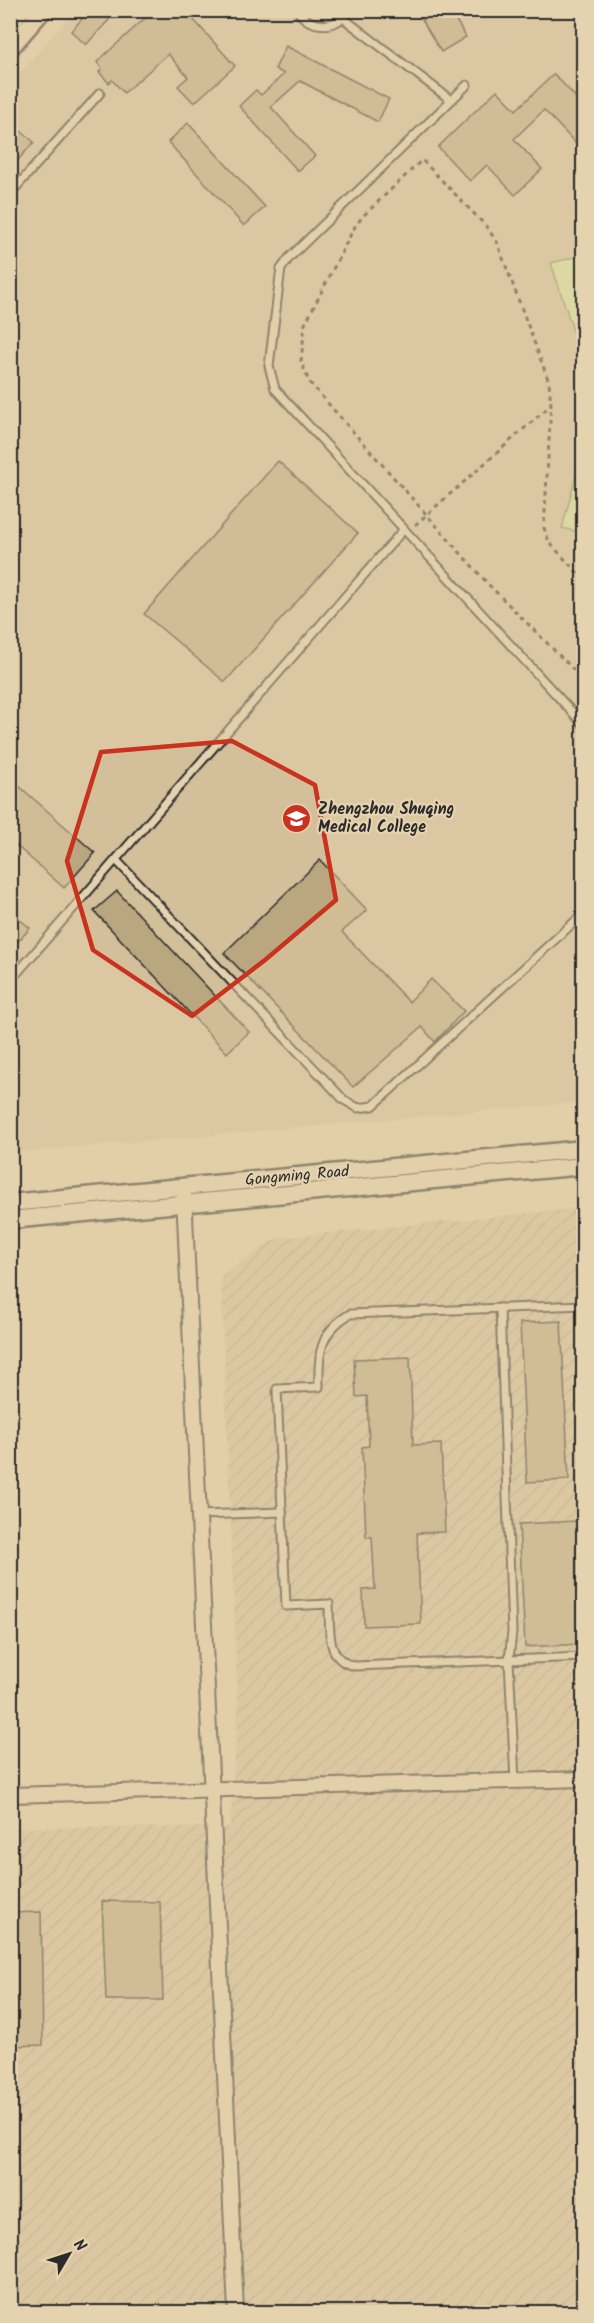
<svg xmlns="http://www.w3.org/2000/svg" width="594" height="2323" viewBox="0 0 594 2323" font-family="Kalam,sans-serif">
<defs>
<pattern id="industrial-furrows" width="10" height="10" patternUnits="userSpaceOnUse" patternTransform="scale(1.5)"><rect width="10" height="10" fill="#d3bf99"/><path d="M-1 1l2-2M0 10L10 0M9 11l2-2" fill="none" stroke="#b5a484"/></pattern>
</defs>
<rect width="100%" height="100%" fill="#e2cea7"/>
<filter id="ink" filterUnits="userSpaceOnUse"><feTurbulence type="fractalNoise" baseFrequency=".0167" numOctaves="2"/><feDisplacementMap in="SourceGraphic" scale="12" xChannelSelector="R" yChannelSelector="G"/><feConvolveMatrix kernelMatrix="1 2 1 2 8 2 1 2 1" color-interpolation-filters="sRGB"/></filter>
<g filter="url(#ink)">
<polygon fill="#d3bf99" points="74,11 583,11 583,255 551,263 584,361 583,450 563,527 584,533 583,1102 11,1153 11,84"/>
<polygon fill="url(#industrial-furrows)" points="583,1208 583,2312 11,2312 10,1828 230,1827 238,1710 221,1276 277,1238"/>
<g fill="#d4e599" stroke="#808862" stroke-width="1.5">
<polygon points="583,255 584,255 583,361 551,263"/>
<polygon points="583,450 583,533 562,528"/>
</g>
<g fill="#baa77f" stroke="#2b2b2b" stroke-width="1.5">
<polygon points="90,10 118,10 86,45 71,31"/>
<polygon points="154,10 185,10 235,66 194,103 178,86 188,77 168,54 124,93 112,80 109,83 99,72 102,69 97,62"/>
<polygon points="416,10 450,10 466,37 441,52"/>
<polygon points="286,46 389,99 378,122 300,81 271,107 315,156 298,171 239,106 256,90 261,95 284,74 275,69"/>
<polygon points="554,74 584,106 584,152 544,110 514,139 542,169 515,195 487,165 470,181 438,147 497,90 516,110"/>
<polygon points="10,122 34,142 10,169"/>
<polygon points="188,123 265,207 244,226 168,142"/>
<polygon points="278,461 358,533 225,682 144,614"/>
<polygon points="10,778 95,853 64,888 10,840"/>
<polygon points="320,860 367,910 342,932 409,1002 431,979 464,1011 435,1042 422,1027 353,1087 224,953"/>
<polygon points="117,891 249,1032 227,1053 94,911"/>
<polygon points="10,911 30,928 10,951"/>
<polygon points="561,1321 569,1480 527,1482 520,1323"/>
<polygon points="410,1357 413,1445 441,1444 445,1532 417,1533 421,1624 364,1626 363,1590 375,1589 372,1537 366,1537 362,1447 369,1446 367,1396 356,1397 354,1359"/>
<polygon points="577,1521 583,1644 525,1647 519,1524"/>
<polygon points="102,1901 160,1902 163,2000 106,2000"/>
<polygon points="41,1912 43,2045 10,2046 10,1913"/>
</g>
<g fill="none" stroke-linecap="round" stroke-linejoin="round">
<defs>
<g id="service">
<path d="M297,10C310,29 336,30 349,10"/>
<polyline points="343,18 451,100"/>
<polyline points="467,85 289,258 281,269 280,276 269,366 275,389 584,725"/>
<polyline points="10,194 100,93"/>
<polyline points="116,860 344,1100 358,1108 373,1106 584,913"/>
<polyline points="10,981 404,529"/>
<path d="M584,1305L350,1314C319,1332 318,1355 319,1387L277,1389L286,1606L329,1604C330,1628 325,1661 355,1666L584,1657"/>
<polyline points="500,1308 512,1632 509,1660 515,1781"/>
<polyline points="200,1515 282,1512"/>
</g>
<g id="minor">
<polyline points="184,1195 236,2312"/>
<polyline points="10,1795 584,1779"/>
</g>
<g id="tertiary">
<polyline points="10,23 21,10"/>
<polyline points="10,48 43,10"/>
<polyline points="10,1203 584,1149"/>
<polyline points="10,1220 584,1166"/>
</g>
</defs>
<use href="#service" stroke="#2b2b2b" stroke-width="11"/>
<use href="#minor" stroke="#2b2b2b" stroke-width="18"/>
<use href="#tertiary" stroke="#2b2b2b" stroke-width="21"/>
<g stroke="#2b2b2b" stroke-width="3" stroke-dasharray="4.5 4.5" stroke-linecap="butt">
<polyline points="415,525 551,405"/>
<polyline points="584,580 549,542 544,528 551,405 549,382 497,242 486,226 422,160 362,217 354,228 305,324 301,361 309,382 488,584 584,680"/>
</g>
<use href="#service" stroke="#e5d3b0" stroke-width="7"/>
<use href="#minor" stroke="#e5d3b0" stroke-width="14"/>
<use href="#tertiary" stroke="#e5d3b0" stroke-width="16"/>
</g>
</g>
<path d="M0 0H594V2323H0ZM232,741L315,785L336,900L265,960L192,1016L93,950L67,861L101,752Z" fill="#e2cea7" fill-opacity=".55" fill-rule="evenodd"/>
<path fill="none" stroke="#c8321e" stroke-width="4.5" stroke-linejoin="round" d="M232,741L315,785L336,900L265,960L192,1016L93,950L67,861L101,752Z"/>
<defs>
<symbol id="university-disc" viewBox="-11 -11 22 22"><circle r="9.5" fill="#c8321e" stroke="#e5d3b0"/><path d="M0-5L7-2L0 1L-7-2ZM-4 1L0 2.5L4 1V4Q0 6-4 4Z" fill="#fff"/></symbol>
</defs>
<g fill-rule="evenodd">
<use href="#university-disc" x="280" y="802" width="33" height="33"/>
</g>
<g text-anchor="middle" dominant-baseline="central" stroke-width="4.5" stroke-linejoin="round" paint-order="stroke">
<g font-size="16" font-weight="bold" fill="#2b2b2b" stroke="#e5d3b0" text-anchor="start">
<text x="318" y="809">Zhengzhou Shuqing<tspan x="318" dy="18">Medical College</tspan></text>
</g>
<g font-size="16" fill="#2b2b2b" stroke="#e5d3b0">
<text transform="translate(297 1176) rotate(-5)">Gongming Road</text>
</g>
</g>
<rect width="594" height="2323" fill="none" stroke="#e5d3b0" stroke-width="36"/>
<rect x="18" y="18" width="558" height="2287" fill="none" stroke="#2b2b2b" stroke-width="2" filter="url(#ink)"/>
<g transform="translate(69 2254) rotate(51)" stroke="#e5d3b0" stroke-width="4.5" paint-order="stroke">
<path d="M0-4.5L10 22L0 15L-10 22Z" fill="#2b2b2b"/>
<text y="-9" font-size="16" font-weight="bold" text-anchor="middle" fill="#2b2b2b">N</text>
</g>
</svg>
